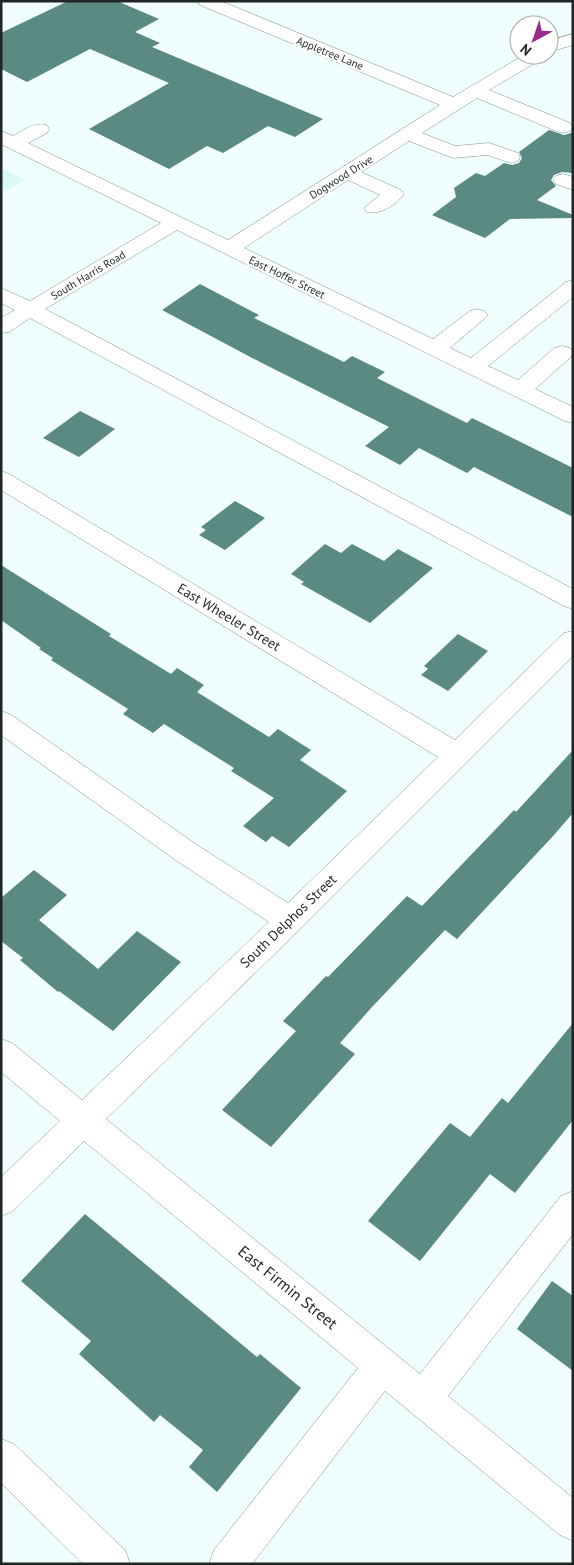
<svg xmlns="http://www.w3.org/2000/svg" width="574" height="1565" viewBox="0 0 574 1565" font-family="'PT Sans',sans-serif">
<rect width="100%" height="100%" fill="#f0fffd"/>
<polygon fill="#ddf9f4" points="1,168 25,180 1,193"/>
<g fill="#5b8a83">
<polygon points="68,1 117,1 159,19 135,32 160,43 152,47 323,119 295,137 268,126 223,153 207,146 169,169 89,129 169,83 90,49 27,82 1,69 1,33"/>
<polygon points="549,130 564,135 571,133 573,130 573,173 562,172 554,175 551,180 556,186 537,200 573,215 573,218 510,219 485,238 432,215 456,197 454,188 476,173 485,176 504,163 512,165 519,163 522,158 519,152"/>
<polygon points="200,284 259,315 254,318 344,362 352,356 385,372 377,378 467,423 472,418 573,468 573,517 474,467 467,473 419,448 400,465 365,446 389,427 260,362 162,310"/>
<polygon points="80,411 115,429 79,457 43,438"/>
<polygon points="235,501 265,518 225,550 199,535 206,530 201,527"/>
<polygon points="325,544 341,553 352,544 384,561 398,549 433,568 370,623 301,584 304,582 291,574"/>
<polygon points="1,565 111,634 109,636 171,674 177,668 204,685 197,692 269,737 278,729 311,750 300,760 347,791 289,847 272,836 266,842 243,826 274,798 231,771 234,768 164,724 153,733 123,714 128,709 51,660 53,658 39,649 41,648 1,620"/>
<polygon points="458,634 488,651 448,691 421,675 428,669 424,666"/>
<polygon points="573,750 573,813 554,835 457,939 445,930 372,1007 340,1043 355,1054 271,1147 222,1110 296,1031 283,1021 326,976 328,977 407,896 422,906 514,810 516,812"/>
<polygon points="34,870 67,895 39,920 98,969 137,931 181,962 113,1031 59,991 58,992 20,960 23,958 1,941 1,898"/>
<polygon points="573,1023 573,1120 515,1193 490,1174 420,1261 368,1221 450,1123 470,1137 502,1098 508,1103"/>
<polygon points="85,1214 257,1357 260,1354 301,1388 217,1492 189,1467 203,1450 160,1415 154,1422 79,1354 91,1341 21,1281"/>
<polygon points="552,1281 573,1296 573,1371 517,1329"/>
</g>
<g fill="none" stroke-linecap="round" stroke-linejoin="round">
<defs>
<g id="minor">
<path d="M198,1H221L453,97L524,55H545L542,59L489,90L570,123L572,127L570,131L563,133L556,131L477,98L422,133L455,146L489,143L518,153L520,157L518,161L511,163L487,155L453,158L409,141L361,172L401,190L404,194C396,205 380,215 367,212L364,208L380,195L348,180L244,248L433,339L470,311L477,309L484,311L488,315L484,319L450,348L471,358L566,282L573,280V297L488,366L518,380L554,348L562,346L570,348L573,353L570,358L535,389L573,407V423L565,421L177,230L45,309L573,589V609L564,606L30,318L9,332L1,333V318L15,310L1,303V288L30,301L161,223L1,144V131L13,136C24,130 34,122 47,125L49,129L47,133L28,143L228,240L440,105L200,5Z"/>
<polygon points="573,34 573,45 549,52 549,41"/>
<polygon points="563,174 573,177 573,190 556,184 553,180 556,176"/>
<polygon points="1,471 9,474 455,740 564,633 573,631 573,656 300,929 106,1119 420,1374 561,1196 573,1191 573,1234 448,1396 573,1498 573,1541 560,1535 385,1391 252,1564 209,1564 214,1550 358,1368 84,1141 13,1211 1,1216 1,1177 60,1121 1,1072 1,1039 12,1043 82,1100 269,922 177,861 1,735 1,711 10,714 197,845 288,903 438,757 1,490"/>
<polygon points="1,1439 14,1444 125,1550 130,1564 83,1564 1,1483"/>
</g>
</defs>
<use href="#minor" stroke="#80918e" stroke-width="1"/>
<use href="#minor" fill="#fff" fill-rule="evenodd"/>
</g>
<g text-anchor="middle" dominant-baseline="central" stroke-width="4.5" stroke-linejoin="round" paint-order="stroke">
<g font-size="11" fill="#1f2625" stroke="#fff">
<text transform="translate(330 53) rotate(22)">Appletree Lane</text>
<text transform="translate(341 177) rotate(-32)">Dogwood Drive</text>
<text transform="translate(88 275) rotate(-31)">South Harris Road</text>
<text transform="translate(287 277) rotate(26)">East Hoffer Street</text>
</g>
<g font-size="14" fill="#1f2625" stroke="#fff">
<text transform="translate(229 617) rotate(31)">East Wheeler Street</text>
<text transform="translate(288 921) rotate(-44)">South Delphos Street</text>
</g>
<g font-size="16" fill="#1f2625" stroke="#fff">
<text transform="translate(288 1287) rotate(39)">East Firmin Street</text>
</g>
</g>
<rect width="574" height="1565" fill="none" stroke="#1f2625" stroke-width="5"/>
<g transform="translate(534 40) rotate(220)"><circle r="24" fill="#ffffff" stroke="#a5a8a8"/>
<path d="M0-4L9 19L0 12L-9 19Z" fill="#9a2b8a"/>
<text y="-8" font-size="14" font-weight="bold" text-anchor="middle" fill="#1f2625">N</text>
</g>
</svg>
